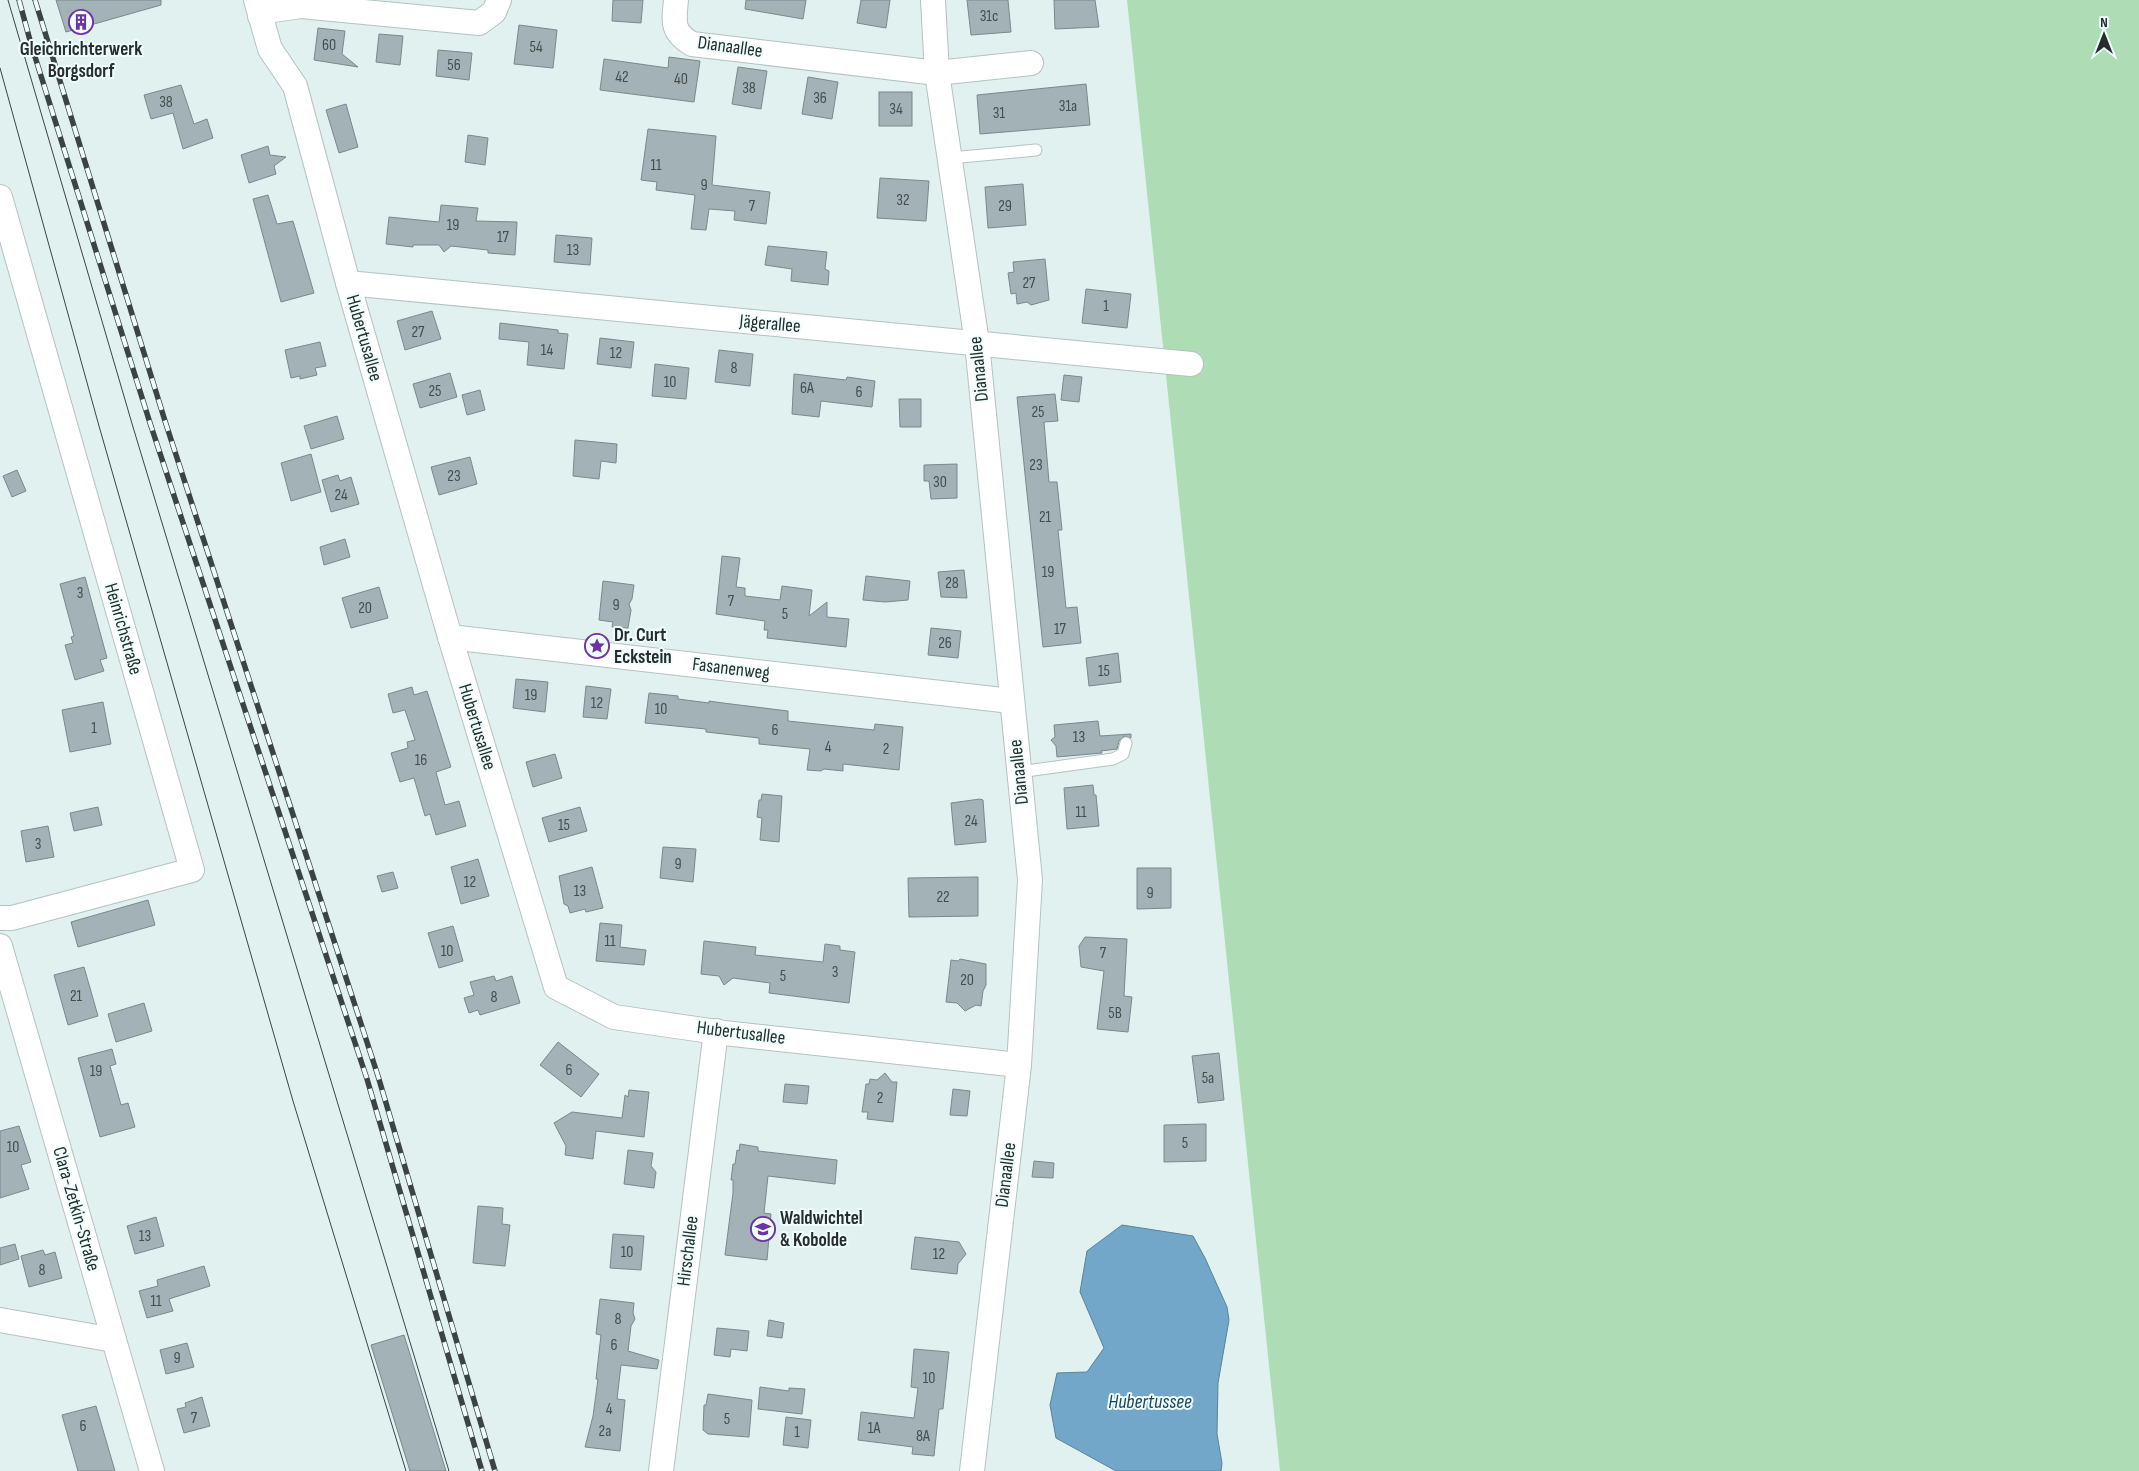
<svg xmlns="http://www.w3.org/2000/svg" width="2139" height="1471" viewBox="0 0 2139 1471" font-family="'Sofia Sans Condensed',sans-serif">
<rect width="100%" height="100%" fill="#e0f1f0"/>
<polygon fill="#addcb5" points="1127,0 2139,0 2139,1471 1280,1471"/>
<polygon fill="#72a7c9" stroke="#5b829a" points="1122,1225 1193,1236 1205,1258 1227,1307 1229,1320 1218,1383 1217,1434 1222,1463 1221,1471 1116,1471 1056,1438 1050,1405 1057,1373 1087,1372 1104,1348 1080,1292 1087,1251"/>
<g fill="#a3b2b6" stroke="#7b888c">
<polygon points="56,0 161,0 161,5 66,32"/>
<polygon points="613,0 643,0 641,23 612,21"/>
<polygon points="746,0 806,0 803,19 745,9"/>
<polygon points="861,0 890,0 886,28 857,23"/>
<polygon points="967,0 1008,0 1011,32 971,35"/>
<polygon points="1054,0 1095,0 1099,27 1055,29"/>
<polygon points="519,25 557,30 553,68 514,64"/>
<polygon points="318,28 345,31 342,54 358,67 314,60"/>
<polygon points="379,34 403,36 400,65 376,62"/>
<polygon points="438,50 472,53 469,80 436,76"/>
<polygon points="669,57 700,61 694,102 600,90 604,59 668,68"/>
<polygon points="738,67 767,71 761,109 732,104"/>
<polygon points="808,77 838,82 832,119 802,114"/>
<polygon points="1086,84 1090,125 980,134 977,95"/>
<polygon points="181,85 194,124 207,119 213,138 183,149 173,113 151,119 144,95"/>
<rect x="879" y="92" width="33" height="34"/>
<polygon points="346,104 358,147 339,153 326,110"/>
<polygon points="648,129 716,136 712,185 770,192 766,224 734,220 735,211 709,209 706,230 691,229 695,195 656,190 657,182 641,180"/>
<polygon points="468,135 488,138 485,165 465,162"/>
<polygon points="268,146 270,155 286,157 274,166 276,174 249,183 241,155"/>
<polygon points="880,178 929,181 926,221 877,218"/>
<polygon points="1023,184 1026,225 988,228 985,187"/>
<polygon points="268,195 277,224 293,221 314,293 281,302 253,199"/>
<polygon points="441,205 478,208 476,221 517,222 515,255 488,253 488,250 451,246 444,252 439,245 413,245 413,247 386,244 389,217 439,222"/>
<polygon points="556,235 592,238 590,265 554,262"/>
<polygon points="768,246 827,252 825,269 829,271 828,285 791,281 792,269 765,265"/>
<polygon points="1045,259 1049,300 1031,305 1027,302 1017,304 1016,293 1011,294 1008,273 1014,272 1013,262"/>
<polygon points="1086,289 1131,294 1127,328 1082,323"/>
<polygon points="432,311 441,339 405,350 397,321"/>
<polygon points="500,323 558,330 558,333 568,334 564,369 527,365 529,342 499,339"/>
<polygon points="600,338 634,342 631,368 597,364"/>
<polygon points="320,342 326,366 315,368 317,375 300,379 300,376 291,378 285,350"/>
<polygon points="719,350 753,354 750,386 715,382"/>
<polygon points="655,364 689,368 686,399 652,396"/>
<polygon points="450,373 457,397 420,408 413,384"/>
<polygon points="794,374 846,380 847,377 875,381 872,407 821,401 819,417 792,414"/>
<polygon points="1064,375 1082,377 1079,402 1061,400"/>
<polygon points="480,390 485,410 467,415 462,395"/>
<polygon points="1055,394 1058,421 1044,422 1049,482 1057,482 1062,530 1058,530 1066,608 1077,607 1081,643 1043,647 1017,397"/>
<polygon points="899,399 921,399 921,427 900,427"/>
<polygon points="337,416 344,439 311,449 304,426"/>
<polygon points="575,440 617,444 616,463 601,461 599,479 573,476"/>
<polygon points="311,454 321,492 291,501 281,463"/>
<polygon points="470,457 477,484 439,495 431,467"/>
<polygon points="957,464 957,498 931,499 929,481 924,481 924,465"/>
<polygon points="17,470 26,491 12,497 3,476"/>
<polygon points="338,475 340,481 351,477 359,504 331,512 322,480"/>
<polygon points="345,539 350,557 324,565 320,547"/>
<polygon points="722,556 740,558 736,587 745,588 745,596 780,600 782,586 812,590 809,616 827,602 827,617 849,619 846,647 767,638 768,630 764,630 765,621 716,614"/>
<polygon points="964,570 967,598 941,597 938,572"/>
<polygon points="866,576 910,581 908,600 885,602 863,600"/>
<polygon points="85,577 107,658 100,660 104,671 75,680 65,645 73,643 71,637 74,636 60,584"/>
<polygon points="603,581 634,585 632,599 629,604 631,610 628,628 612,627 613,622 599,620"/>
<polygon points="379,587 388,618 351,628 342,598"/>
<polygon points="931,628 961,631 958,658 928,655"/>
<polygon points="1118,653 1121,682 1089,686 1086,658"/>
<polygon points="516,679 548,682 545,712 513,708"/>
<polygon points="586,686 611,689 607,719 583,717"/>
<polygon points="412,687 414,695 427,691 451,767 436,772 445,805 459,801 466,826 436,835 430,814 425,816 414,778 400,782 391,753 408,748 407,742 415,740 405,710 393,713 388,694"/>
<polygon points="649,693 678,696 678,699 709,703 709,701 723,703 788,711 788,721 874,730 875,724 903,727 899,770 843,764 843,771 824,769 821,771 807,770 810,749 759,744 759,738 706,732 706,729 645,723"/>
<polygon points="103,702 111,744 70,752 62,710"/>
<polygon points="1098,721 1100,736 1131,734 1131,738 1124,736 1119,741 1117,749 1101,751 1102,753 1057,757 1056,746 1051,740 1055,737 1054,725"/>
<polygon points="555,754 562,778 533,787 526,762"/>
<polygon points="1093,785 1094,795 1096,795 1099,826 1067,829 1064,788"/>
<polygon points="762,794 782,796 779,842 760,840 762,818 757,817 759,800 761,800"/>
<polygon points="980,799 983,800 986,842 955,845 951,803"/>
<polygon points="98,807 102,825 74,831 70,813"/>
<polygon points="580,807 587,831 549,842 542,818"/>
<polygon points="48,826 54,857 26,862 21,831"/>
<polygon points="663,847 696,849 693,882 660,878"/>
<polygon points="478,859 489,896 461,904 451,867"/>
<polygon points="592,867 603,908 586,912 585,909 570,913 568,906 564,904 559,876"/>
<polygon points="1137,868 1171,868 1171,908 1137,909"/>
<polygon points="393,872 398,888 382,892 377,876"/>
<polygon points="978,877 978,916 909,917 908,878"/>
<polygon points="148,900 155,925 78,947 71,922"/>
<polygon points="600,923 622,925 620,947 646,950 644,965 596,961"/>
<polygon points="453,926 463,961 439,968 428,933"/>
<polygon points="1085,937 1127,939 1124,996 1132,997 1128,1032 1097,1029 1104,971 1081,967 1079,946"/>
<polygon points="704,941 756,947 755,955 823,962 825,944 840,946 840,950 855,952 849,1003 769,993 770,983 733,978 724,985 719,976 701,974"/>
<polygon points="960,959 986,964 986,985 983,991 981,1006 976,1005 965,1011 957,1003 946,1002 951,960 958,961"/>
<polygon points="84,967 98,1016 68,1025 54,975"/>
<polygon points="494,976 496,981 512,976 520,1003 480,1015 478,1010 469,1013 464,998 474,995 470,982"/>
<polygon points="144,1003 152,1031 116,1042 108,1014"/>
<polygon points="558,1042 599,1074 581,1097 540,1065"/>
<polygon points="112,1049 116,1064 110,1066 121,1105 128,1103 135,1127 100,1137 78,1058"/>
<polygon points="1219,1053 1224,1100 1198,1103 1192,1056"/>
<polygon points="885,1073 892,1082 897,1082 893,1122 867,1119 868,1112 862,1112 866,1084 869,1084 870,1079 877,1080"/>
<polygon points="785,1084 809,1086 807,1104 783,1102"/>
<polygon points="953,1089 970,1091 967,1116 950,1115"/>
<polygon points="629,1090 649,1092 644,1137 596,1131 593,1159 565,1155 566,1146 554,1123 572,1112 622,1118 625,1095 628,1097"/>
<polygon points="1206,1124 1206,1161 1164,1162 1164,1125"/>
<polygon points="19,1126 31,1162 21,1165 29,1189 0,1198 0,1131"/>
<polygon points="740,1144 758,1147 758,1151 837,1160 835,1184 768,1176 764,1213 771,1214 767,1260 725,1255 733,1193 733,1180 731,1180 733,1164 735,1164 737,1150 739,1151"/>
<polygon points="628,1150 653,1153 651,1166 656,1172 654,1188 624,1184"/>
<polygon points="1034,1161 1054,1163 1053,1178 1032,1177"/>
<polygon points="478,1206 503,1208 502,1224 510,1225 505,1266 473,1263"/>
<polygon points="156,1217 164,1246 135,1254 127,1226"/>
<polygon points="613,1234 644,1236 641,1270 610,1268"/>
<polygon points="915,1237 959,1242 966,1254 958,1264 957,1274 911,1269"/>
<polygon points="15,1244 19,1259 0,1265 0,1248"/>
<polygon points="43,1250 45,1255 55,1252 62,1278 29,1287 21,1256"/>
<polygon points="204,1266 210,1286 169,1299 173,1311 147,1318 139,1291 158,1286 157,1280"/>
<polygon points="600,1299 634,1303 633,1313 635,1319 631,1326 628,1351 659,1360 657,1369 621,1365 617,1399 625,1400 620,1451 585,1447 593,1416 598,1379 596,1379 601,1335 596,1334"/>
<polygon points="769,1320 784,1323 782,1338 767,1336"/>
<polygon points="717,1328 749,1331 747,1351 731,1349 730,1357 714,1355"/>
<polygon points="404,1335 446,1471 410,1471 371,1345"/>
<polygon points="187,1343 194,1367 166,1374 160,1350"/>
<polygon points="914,1349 949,1352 943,1409 939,1409 934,1456 912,1454 913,1447 858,1440 861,1412 914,1418 918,1388 911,1387"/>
<polygon points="760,1387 789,1391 789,1388 805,1389 802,1414 758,1409"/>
<polygon points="708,1394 752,1400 749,1437 708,1434 703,1430 704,1405 706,1405"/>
<polygon points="202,1397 210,1426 184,1433 177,1409 186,1407 185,1403"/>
<polygon points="96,1406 115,1471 78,1471 62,1415"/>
<polygon points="786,1417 811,1420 808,1448 783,1445"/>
</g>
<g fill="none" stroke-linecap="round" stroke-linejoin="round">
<defs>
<g id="service">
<polyline points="950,158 1036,150"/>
<polyline points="1019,772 1113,759 1123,754 1126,743"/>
</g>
<g id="minor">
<polyline points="256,0 270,49 295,86 348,283 450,637 556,987 614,1017 724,1033 1019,1065"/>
<path d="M676,0C674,21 671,32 692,44L937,73L1031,63"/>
<polyline points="933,0 937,73 977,343 1030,880 1019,1065 972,1471"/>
<polyline points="260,16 273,10 301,6 479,23 494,12 499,0"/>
<polyline points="0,197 192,870 12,918 0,918"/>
<polyline points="348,283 1191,364"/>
<polyline points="450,637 1011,701"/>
<polyline points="0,946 152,1471"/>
<polyline points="0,1320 114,1340"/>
<polyline points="661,1471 716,1031"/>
</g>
</defs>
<use href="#service" stroke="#b3c2c2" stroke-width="13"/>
<use href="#minor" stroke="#b3c2c2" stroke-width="26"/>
<use href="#service" stroke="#fff" stroke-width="11"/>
<use href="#minor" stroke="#fff" stroke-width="24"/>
<g stroke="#3c4443" stroke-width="1">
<polyline points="8,0 133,427 449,1471"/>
<polyline points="0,68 99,426 293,1101 406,1471"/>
</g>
<defs>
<g id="rail">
<polyline points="19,0 31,44 150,423 367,1079 482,1471"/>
<polyline points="35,0 165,421 378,1076 495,1471"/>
</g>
</defs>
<use href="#rail" stroke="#3c4443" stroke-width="5.5"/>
<use href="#rail" stroke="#eefefd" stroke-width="4" stroke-dasharray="11" stroke-linecap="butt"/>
</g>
<defs>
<symbol id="building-ring" viewBox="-11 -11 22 22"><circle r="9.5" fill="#eefefd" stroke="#6f31a6" stroke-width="1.5"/><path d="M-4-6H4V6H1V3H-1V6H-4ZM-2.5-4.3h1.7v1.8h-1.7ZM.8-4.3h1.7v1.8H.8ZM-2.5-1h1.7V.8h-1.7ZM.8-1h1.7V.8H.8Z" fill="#6f31a6"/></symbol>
<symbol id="sight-ring" viewBox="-11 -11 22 22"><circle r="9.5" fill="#eefefd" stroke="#6f31a6" stroke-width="1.5"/><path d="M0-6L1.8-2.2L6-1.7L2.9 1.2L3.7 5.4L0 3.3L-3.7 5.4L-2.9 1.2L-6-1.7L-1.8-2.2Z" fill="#6f31a6"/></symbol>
<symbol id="school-ring" viewBox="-11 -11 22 22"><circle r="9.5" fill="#eefefd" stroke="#6f31a6" stroke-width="1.5"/><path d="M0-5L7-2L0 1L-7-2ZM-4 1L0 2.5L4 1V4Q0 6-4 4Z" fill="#6f31a6"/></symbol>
</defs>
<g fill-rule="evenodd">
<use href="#building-ring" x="67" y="8" width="28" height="28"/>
<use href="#sight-ring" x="583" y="632" width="28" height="28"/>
<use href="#school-ring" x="749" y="1215" width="28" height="28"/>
</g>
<g text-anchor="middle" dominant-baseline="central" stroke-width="4" stroke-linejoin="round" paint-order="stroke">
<g font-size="16" fill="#454e4e">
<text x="989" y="16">31c</text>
<text x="329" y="45">60</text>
<text x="536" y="47">54</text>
<text x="454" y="65">56</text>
<text x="622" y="77">42</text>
<text x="681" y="79">40</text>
<text x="749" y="88">38</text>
<text x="820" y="98">36</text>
<text x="166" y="102">38</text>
<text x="1068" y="106">31a</text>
<text x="896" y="109">34</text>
<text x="999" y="113">31</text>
<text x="656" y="165">11</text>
<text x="704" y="185">9</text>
<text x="903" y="200">32</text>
<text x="752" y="206">7</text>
<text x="1005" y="206">29</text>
<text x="453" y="225">19</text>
<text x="503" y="237">17</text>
<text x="573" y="250">13</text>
<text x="1029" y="283">27</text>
<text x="1106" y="306">1</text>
<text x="418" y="332">27</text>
<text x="547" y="350">14</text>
<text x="616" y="353">12</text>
<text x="734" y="368">8</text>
<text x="670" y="382">10</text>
<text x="807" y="388">6A</text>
<text x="435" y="391">25</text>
<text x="859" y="392">6</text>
<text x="1038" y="412">25</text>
<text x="1036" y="465">23</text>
<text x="454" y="476">23</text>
<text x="940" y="482">30</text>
<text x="341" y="495">24</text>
<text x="1045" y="517">21</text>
<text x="1048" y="572">19</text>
<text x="952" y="583">28</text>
<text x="80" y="593">3</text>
<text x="731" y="601">7</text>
<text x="616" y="605">9</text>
<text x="365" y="608">20</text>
<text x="785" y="614">5</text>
<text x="1060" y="629">17</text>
<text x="945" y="643">26</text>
<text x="1104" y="671">15</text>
<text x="531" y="695">19</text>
<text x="597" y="703">12</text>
<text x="661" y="709">10</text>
<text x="94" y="728">1</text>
<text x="775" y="730">6</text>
<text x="1079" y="737">13</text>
<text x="828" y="747">4</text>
<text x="886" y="749">2</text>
<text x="421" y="760">16</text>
<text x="1081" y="812">11</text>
<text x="971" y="821">24</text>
<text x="564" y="825">15</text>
<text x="38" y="844">3</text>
<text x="678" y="864">9</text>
<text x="470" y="882">12</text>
<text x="580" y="891">13</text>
<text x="1150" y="893">9</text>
<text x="943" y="897">22</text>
<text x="610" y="941">11</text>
<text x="447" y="951">10</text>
<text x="1103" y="953">7</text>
<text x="835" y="972">3</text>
<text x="783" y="976">5</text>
<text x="967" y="980">20</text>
<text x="76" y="996">21</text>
<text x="494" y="997">8</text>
<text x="1115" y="1013">5B</text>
<text x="569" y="1070">6</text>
<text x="96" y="1071">19</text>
<text x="1208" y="1078">5a</text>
<text x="880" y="1098">2</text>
<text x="1185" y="1143">5</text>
<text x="13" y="1147">10</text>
<text x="145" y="1236">13</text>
<text x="627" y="1252">10</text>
<text x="939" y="1254">12</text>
<text x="42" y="1270">8</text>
<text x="156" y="1301">11</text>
<text x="618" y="1319">8</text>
<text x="614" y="1345">6</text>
<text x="177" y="1358">9</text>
<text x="929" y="1378">10</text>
<text x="609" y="1409">4</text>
<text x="194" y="1418">7</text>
<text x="727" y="1419">5</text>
<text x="83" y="1426">6</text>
<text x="874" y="1428">1A</text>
<text x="605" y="1431">2a</text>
<text x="797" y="1432">1</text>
<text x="923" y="1436">8A</text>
</g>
<g font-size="19" fill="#262d2c" stroke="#eefefd">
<text transform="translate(730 47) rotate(8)">Dianaallee</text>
<text transform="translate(770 324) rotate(5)">Jägerallee</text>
<text transform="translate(364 338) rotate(74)">Hubertusallee</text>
<text transform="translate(979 369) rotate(-96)">Dianaallee</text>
<text transform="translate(123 629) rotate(74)">Heinrichstraße</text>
<text transform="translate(731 669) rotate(7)">Fasanenweg</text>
<text transform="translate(477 727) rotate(73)">Hubertusallee</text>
<text transform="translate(1019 772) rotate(-96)">Dianaallee</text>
<text transform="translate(741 1033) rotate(7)">Hubertusallee</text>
<text transform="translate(1006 1175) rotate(-83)">Dianaallee</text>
<text transform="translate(76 1209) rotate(74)">Clara-Zetkin-Straße</text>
<text transform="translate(688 1251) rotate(-83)">Hirschallee</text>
</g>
<g font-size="19" font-weight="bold" fill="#262d2c" stroke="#eefefd" text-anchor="start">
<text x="81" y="49" text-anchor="middle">Gleichrichterwerk<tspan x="81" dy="22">Borgsdorf</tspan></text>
<text x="614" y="635">Dr. Curt<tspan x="614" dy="22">Eckstein</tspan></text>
<text x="780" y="1218">Waldwichtel<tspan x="780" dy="22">&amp; Kobolde</tspan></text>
</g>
<g font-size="20" font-style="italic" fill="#1a445c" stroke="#eefefd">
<text x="1150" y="1402">Hubertussee</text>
</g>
</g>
<g transform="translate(2104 35)" stroke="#eefefd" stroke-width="4" paint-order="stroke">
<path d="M0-4L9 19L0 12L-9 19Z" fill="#262d2c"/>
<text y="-8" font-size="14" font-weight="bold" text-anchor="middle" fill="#262d2c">N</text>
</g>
</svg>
